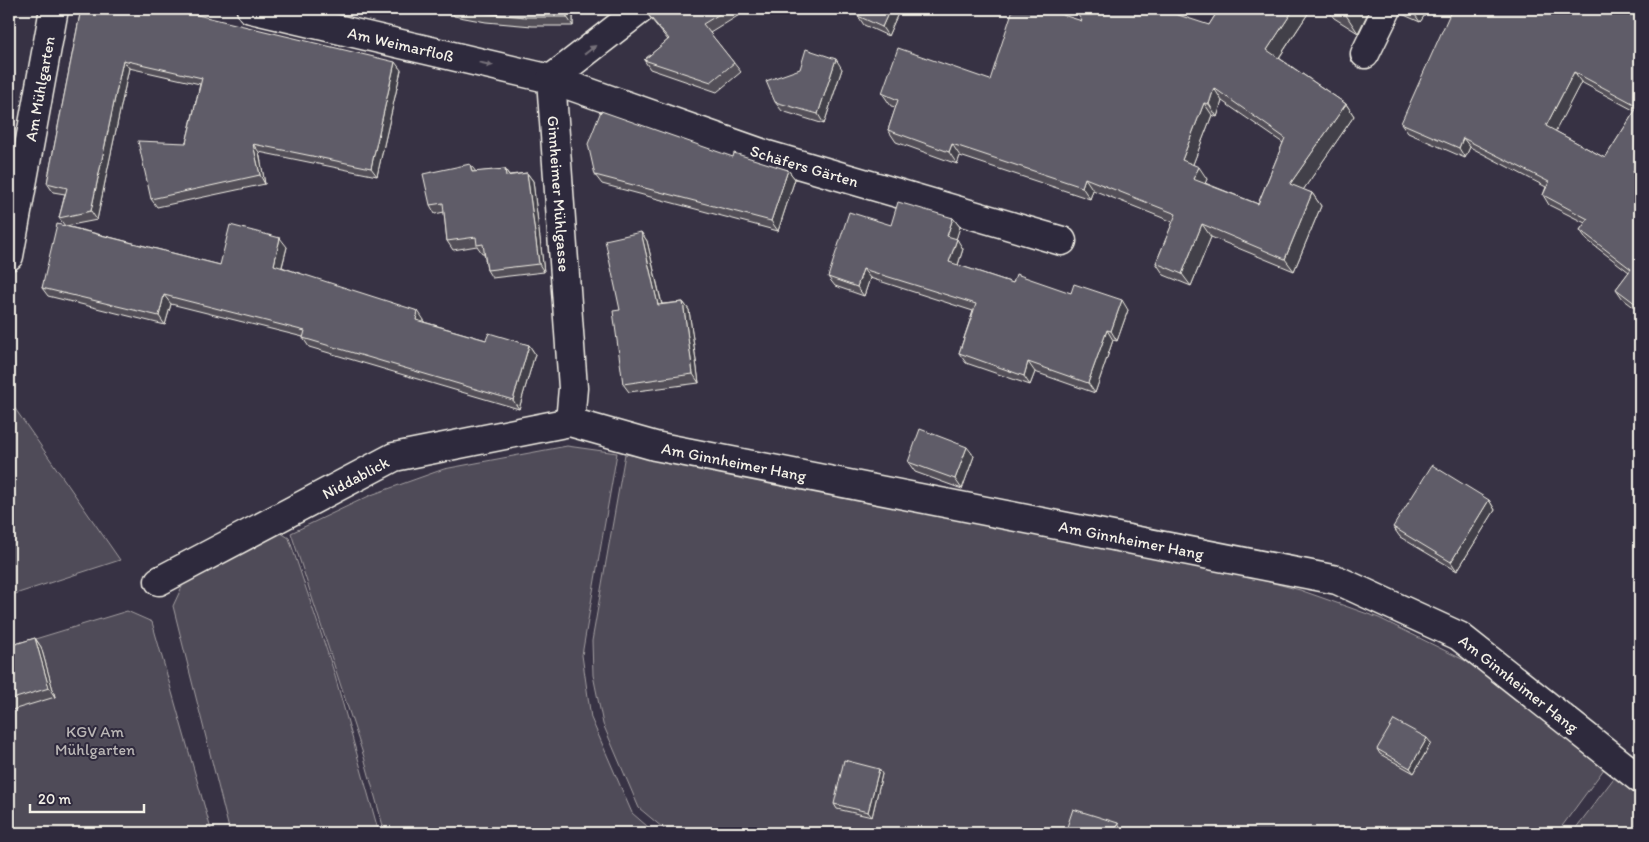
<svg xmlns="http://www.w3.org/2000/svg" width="1649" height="842" viewBox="0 0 1649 842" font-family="Itim,sans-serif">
<rect width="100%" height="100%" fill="#373244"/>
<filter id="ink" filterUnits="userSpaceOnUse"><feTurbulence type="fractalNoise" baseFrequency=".02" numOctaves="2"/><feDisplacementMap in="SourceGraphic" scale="10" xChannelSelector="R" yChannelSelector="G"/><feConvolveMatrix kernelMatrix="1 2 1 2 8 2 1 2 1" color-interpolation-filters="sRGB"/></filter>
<g filter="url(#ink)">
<g fill="#504b59" stroke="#a29ea0">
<polygon points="9,400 120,560 9,596"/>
<polygon points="567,446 617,453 582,655 591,718 632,813 655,833 385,833 364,757 291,533 371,495 444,469"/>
<polygon points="625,454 701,466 1171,556 1300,590 1379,618 1466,661 1579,736 1604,769 1557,833 669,833 639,808 603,724 593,675 592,641"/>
<polygon points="281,533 289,538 333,669 379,833 230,833 173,606 186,578"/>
<polygon points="127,611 152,622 212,833 9,833 9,647"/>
<polygon points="1617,774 1640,793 1640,833 1572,833"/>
</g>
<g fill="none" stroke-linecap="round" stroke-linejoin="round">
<defs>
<g id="minor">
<path id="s1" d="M251,9L551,79L767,155L1062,241"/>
<polyline points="1365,54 1387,9"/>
<path id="s2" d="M551,79L573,388L570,422"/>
<polyline points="551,79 641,9"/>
<path id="s3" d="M9,256L54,9"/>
<path id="s4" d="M159,581L394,457L570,422L655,446L1337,580L1459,636L1640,779"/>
</g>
</defs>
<use href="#minor" stroke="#f4f1e8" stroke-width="31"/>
<use href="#minor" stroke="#2f2a3d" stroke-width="28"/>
</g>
<g fill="#524f59" stroke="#f4f1e8" fill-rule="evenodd">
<polygon points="81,9 401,70 377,176 259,152 265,184 157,207 151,199 186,143 200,84 129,68 97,220 66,226 220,265 287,247 282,267 424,320 424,322 486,340 529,345 535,354 519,409 309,347 303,338 303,337 171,304 165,325 48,296 42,288 65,226 59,218 65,194 53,192 47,183"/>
<polygon points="440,9 573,9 573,26 532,26 486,22 454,16 451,11"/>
<polygon points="646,9 749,9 710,33 741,72 717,92 650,69 644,60 668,40 652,20 645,11"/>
<polygon points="856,9 900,9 888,36 864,25 858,16"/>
<path d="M1219,9H1311L1279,58L1346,104L1354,116L1303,190L1312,193L1321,206L1294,271L1211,237L1191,286L1164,275L1156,263L1173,222L1093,190L1090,199L960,156L957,164L896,142L888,130L896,107L891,106L882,93L990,80L1082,21L1209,25ZM1222,101L1283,143L1258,204L1205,183L1207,179L1193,164L1212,115L1217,117Z"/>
<polygon points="1327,9 1370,9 1358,33 1334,18"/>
<polygon points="1398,9 1429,9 1420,22 1402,14"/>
<path d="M1640,9V312L1623,299L1616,289L1629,272L1587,240L1580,230L1585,223L1549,205L1543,195L1546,187L1470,147L1465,158L1408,133L1401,123ZM1581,82L1635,111L1605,158L1555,131Z"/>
<polygon points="842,69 824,124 782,111 775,102"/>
<polygon points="733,157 788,170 795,179 778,231 602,184 595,175"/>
<polygon points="505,169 509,175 527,173 533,181 544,272 492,278 487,270 484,253 482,253 477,246 453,250 447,241 444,212 435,214 430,205 476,172"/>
<polygon points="953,218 960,227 956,239 963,249 958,265 1013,283 1071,293 1128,310 1117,341 1113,340 1095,393 1035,372 1030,385 966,363 959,353 973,311 870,278 864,296 835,286 828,277 891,225"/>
<polygon points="641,232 647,241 662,304 683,302 689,310 699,383 629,392 623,384 620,310"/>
<polygon points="974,456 962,489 915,472 908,462"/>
<polygon points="1489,500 1495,510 1457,571 1400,537 1393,527"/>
<polygon points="35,638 41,647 55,697 9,711 9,646"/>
<polygon points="1431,743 1414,773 1380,754 1377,749"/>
<polygon points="882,774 872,817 837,809 834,804"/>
</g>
<g fill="#424048" stroke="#f4f1e8">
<polygon points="567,9 573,9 573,26 567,17"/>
<polygon points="890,9 900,9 888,36 882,27"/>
<polygon points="1294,9 1311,9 1276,62 1267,50"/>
<polygon points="1345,9 1370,9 1358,33 1344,12"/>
<polygon points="1411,9 1429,9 1420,22"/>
<polygon points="836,59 842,69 824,124 818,114"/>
<polygon points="123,60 129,68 97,220 91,211"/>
<polygon points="395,62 401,70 377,176 371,168"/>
<polygon points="1574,72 1581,82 1553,136 1546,126"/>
<polygon points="1214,88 1222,101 1217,117 1209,104"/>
<polygon points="1204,103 1212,115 1190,172 1182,160"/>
<polygon points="1346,104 1354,116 1299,196 1290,184"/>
<polygon points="1463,138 1470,147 1465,158 1459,148"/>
<polygon points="253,144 259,152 265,184 260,175"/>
<polygon points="952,144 960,156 957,164 949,152"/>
<polygon points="1640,160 1640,181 1633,172"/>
<polygon points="470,164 476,172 472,172"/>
<polygon points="1199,167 1207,179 1202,191 1193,179"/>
<polygon points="505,169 510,177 506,176"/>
<polygon points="788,170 795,179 778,231 771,221"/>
<polygon points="527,173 533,181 544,272 539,264"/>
<polygon points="1085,178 1093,190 1090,199 1082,187"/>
<polygon points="1312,193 1321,206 1294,271 1285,259"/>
<polygon points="953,218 960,227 954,246 947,236"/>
<polygon points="1202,224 1211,237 1191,286 1182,274"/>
<polygon points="641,232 647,241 664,314 658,305"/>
<polygon points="280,238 287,247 280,274 274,265"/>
<polygon points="957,239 963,249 956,271 949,262"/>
<polygon points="863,269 870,278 864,296 857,287"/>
<polygon points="164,295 171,304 165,325 159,316"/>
<polygon points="1122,300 1128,310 1117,341 1111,331"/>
<polygon points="683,302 689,310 699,383 693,374"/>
<polygon points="418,311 424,320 422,329 416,320"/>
<polygon points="1107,330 1113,340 1095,393 1088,383"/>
<polygon points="529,345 535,354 519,409 513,400"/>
<polygon points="1028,362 1035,372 1030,385 1024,376"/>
<polygon points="967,447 974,456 962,489 955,479"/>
<polygon points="1489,500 1495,510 1457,571 1451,562"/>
<polygon points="35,638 41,647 55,697 49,688"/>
<polygon points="1427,738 1431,743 1414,773 1410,768"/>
<polygon points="879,769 882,774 872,817 868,812"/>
<polygon points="1118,823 1121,828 1120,833 1115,833"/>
</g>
<g fill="#5f5c67" stroke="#f4f1e8" fill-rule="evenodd">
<polygon points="81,9 172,9 395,62 371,168 253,144 260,175 151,199 138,141 186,143 202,78 123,60 91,211 59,218 67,188 47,183"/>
<polygon points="458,9 567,9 567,17 526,17 480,13"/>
<polygon points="646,9 728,9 703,24 734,63 711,82 644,60 669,39 645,11"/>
<polygon points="856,9 890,9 882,27 858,16"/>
<path d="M1013,9H1044L1082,21L1074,9H1160L1209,25L1219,9H1294L1267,50L1346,104L1290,184L1312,193L1285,259L1202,224L1182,274L1156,263L1176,214L1085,178L1082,187L952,144L949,152L888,130L898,100L882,93L898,48L990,80ZM1214,88L1285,138L1258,204L1193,179L1199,167L1182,160L1204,103L1209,104Z"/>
<polygon points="1338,9 1345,9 1344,12"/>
<path d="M1452,9H1640V160L1633,172L1640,178V307L1616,289L1631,269L1580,230L1588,219L1543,195L1549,182L1463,138L1459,148L1401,123ZM1574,72L1638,106L1605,158L1546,126Z"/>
<polygon points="806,49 836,59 818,114 775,102 766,81 800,69"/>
<polygon points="601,111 733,157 734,153 788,170 771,221 595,175 588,144"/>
<polygon points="470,164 472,172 505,169 506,176 527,173 539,264 487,270 483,244 477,245 476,237 447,241 443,203 430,205 423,174"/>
<polygon points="898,202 953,218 947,236 957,239 949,262 1013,283 1016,274 1071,293 1074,284 1122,300 1111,331 1107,330 1088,383 1028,362 1024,376 959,353 976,304 863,269 857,287 828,277 849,212 891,225"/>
<polygon points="57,224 220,265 230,225 280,238 274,265 418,311 416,320 486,340 489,333 529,345 513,400 303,338 305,331 164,295 159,316 42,288"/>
<polygon points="641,232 658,305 683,302 693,374 623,384 613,311 620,310 605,240"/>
<polygon points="920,429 967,447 955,479 908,462"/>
<polygon points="1432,465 1489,500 1451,562 1393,527"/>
<polygon points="35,638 49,688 9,700 9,646"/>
<polygon points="1394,720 1427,738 1410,768 1377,749"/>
<polygon points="844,760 879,769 868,812 834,804"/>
<polygon points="1073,809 1118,823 1115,833 1065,833"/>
</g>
<defs><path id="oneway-solid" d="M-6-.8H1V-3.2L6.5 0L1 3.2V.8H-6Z" transform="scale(1.25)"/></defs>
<g fill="#747079">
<use href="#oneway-solid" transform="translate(590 50) rotate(-38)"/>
<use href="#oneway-solid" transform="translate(486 64) rotate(13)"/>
</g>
</g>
<g text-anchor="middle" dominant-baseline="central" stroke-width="4" stroke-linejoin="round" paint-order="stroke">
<g font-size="16" fill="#f4f1e8" stroke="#2f2a3d">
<text stroke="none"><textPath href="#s1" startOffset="154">Am Weimarfloß</textPath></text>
<text stroke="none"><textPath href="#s3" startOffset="170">Am Mühlgarten</textPath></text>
<text stroke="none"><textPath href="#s1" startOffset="576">Schäfers Gärten</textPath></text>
<text stroke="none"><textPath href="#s2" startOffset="115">Ginnheimer Mühlgasse</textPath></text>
<text stroke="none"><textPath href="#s4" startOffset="614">Am Ginnheimer Hang</textPath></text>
<text stroke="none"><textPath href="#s4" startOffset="222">Niddablick</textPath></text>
<text stroke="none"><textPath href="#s4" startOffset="1019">Am Ginnheimer Hang</textPath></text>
<text stroke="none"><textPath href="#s4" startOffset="1439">Am Ginnheimer Hang</textPath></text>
</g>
<g font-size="16" fill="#bbb7b6" stroke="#2f2a3d">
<text x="95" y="731">KGV Am<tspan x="95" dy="18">Mühlgarten</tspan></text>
</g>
</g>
<rect width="1649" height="842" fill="none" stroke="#2f2a3d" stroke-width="30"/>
<rect x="15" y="15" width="1619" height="812" fill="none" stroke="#f4f1e8" stroke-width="2" filter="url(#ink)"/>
<path d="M30 804v8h114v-8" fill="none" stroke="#f4f1e8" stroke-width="2.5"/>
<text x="38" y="804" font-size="15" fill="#f4f1e8" stroke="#2f2a3d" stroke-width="4" paint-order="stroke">20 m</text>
</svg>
